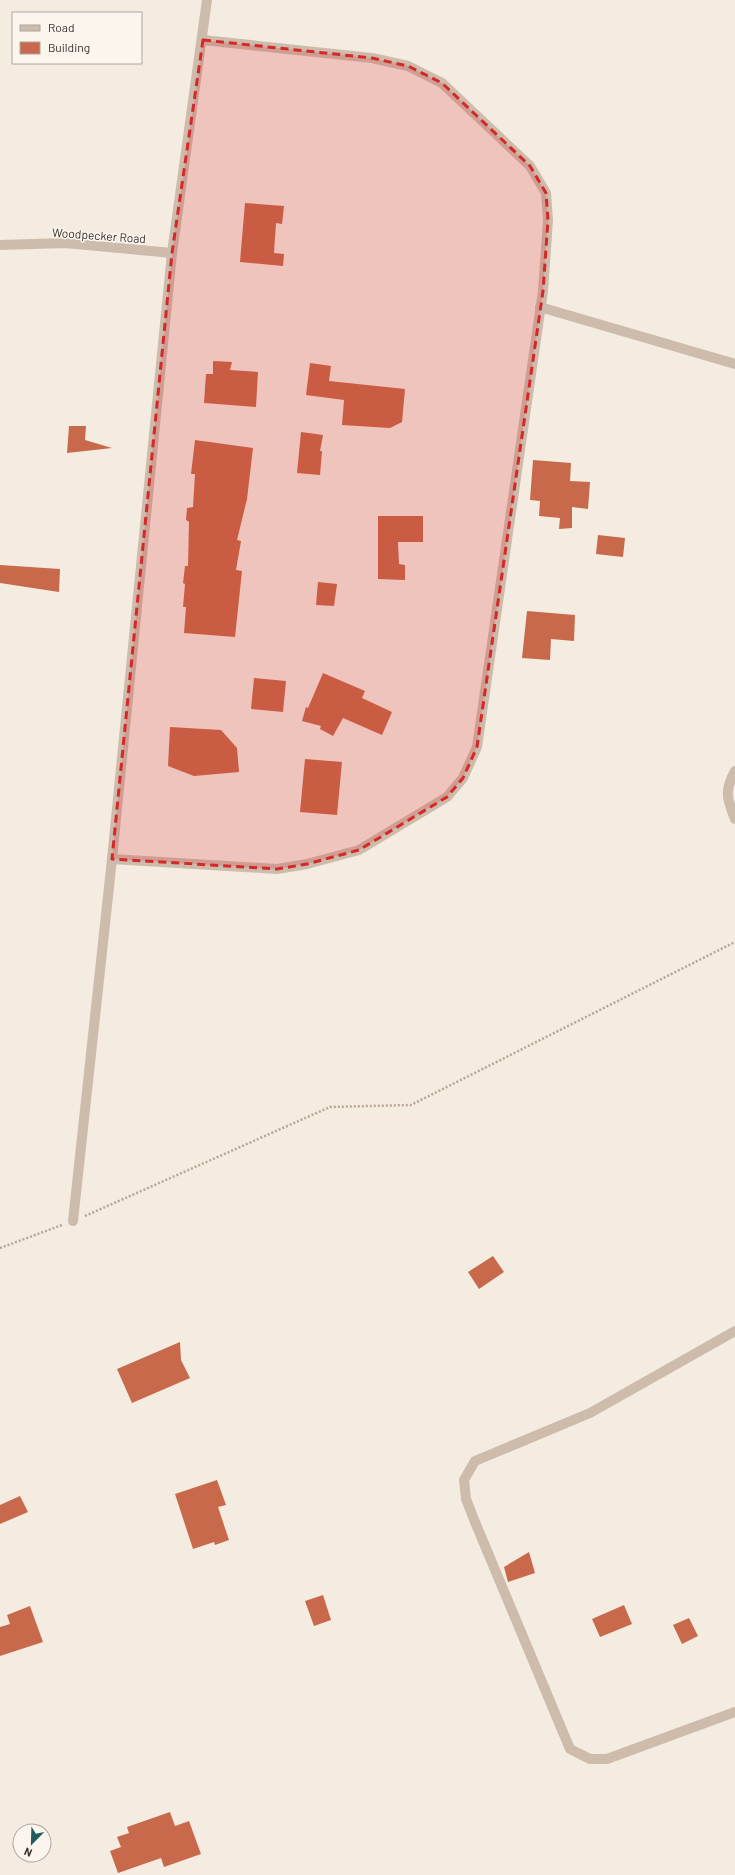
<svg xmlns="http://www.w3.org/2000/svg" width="735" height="1875" viewBox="0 0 735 1875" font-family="Barlow,sans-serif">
<rect width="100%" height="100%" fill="#f4ebe1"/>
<g fill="#c8694b">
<polygon points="245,203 284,206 282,224 276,223 274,253 284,254 283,266 240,262"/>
<polygon points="213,361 232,362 230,370 258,372 256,407 204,403 206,374 213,374"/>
<polygon points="310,363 331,366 329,381 405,389 402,422 390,428 342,425 344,400 306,395"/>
<polygon points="69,426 86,426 85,440 112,448 67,453"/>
<polygon points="301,432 323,435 320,451 322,451 320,475 297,473"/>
<polygon points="195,440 253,448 247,499 237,540 241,541 236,570 242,571 235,637 184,633 186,607 183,607 185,584 183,583 185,566 188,566 189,522 186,520 187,508 193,507 195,474 191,474"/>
<polygon points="533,460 571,463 570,481 590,482 588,509 572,507 572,528 559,529 560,518 539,516 540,501 530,500"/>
<polygon points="378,516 423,516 423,542 398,542 399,564 405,565 405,580 378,579"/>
<polygon points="598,535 625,538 623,557 596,554"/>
<polygon points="0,565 60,569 59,592 0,583"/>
<polygon points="318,582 337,584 334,606 316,605"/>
<polygon points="527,611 575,615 574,641 551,639 550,660 522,658"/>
<polygon points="323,673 365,691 362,698 392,712 382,735 343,718 333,736 320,729 321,726 302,721 306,707 308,708"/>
<polygon points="254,678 286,681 283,712 251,709"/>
<polygon points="170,727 221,730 237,748 239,772 194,776 168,766"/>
<polygon points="305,759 342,762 337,815 300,812"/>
<polygon points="493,1256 504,1272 479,1289 468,1272"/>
<polygon points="180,1342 181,1360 190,1378 132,1403 117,1369"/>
<polygon points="217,1480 226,1505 218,1507 229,1540 215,1545 214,1542 193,1549 175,1494"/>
<polygon points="20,1496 28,1512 0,1524 0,1505"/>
<polygon points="529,1552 535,1573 508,1582 504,1567"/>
<polygon points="323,1595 331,1620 314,1626 305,1601"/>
<polygon points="624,1605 632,1624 600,1637 592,1619"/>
<polygon points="30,1606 43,1642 0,1656 0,1627 10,1624 7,1615"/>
<polygon points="689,1618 698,1636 682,1644 673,1625"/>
<polygon points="170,1812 175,1826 189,1821 201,1854 164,1867 161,1858 118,1873 110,1851 121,1847 117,1837 129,1833 127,1827"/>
</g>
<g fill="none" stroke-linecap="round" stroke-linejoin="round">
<g stroke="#b9a596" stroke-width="2.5" stroke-dasharray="2 2" stroke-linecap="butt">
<polyline points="85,1216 330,1107 411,1105 735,942"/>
<polyline points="0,1248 62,1225"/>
</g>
<g stroke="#cdbbac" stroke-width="10">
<polyline points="0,245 65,243 172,253"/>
<polyline points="540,307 735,364"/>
<path d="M735,771C724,791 727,799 735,819"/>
<polyline points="112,859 277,869 307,864 359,850 447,797 463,778 477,747 543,291 548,220 546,193 530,166 442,83 408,66 372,58 203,40"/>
<polyline points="73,1221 112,859 172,253 207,0"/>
<polyline points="735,1331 590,1413 475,1461 464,1480 466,1499 475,1522 570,1749 590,1759 607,1759 735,1712"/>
</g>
</g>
<path fill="#d62828" fill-opacity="0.2" stroke="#d62828" stroke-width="3" stroke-dasharray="8 5" stroke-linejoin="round" d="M203,40L372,58L408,66L442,83L530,166L546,193L548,220L543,291L477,747L463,778L447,797L359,850L307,864L277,869L112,859L172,253Z"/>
<g text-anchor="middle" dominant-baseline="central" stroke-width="3" stroke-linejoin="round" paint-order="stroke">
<g font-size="12" fill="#3b302b" stroke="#fbf5ee">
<text transform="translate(99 235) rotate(4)">Woodpecker Road</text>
</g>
</g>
<rect x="12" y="12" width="130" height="52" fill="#fbf5ee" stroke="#aea6a0"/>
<rect x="20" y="25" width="20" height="6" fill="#cdbbac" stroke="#aea6a0"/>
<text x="48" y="32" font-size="12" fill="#3b302b">Road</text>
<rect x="20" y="42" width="20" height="12" fill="#c8694b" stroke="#aea6a0"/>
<text x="48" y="52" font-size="12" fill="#3b302b">Building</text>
<g transform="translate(32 1843) rotate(203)"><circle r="19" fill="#fbf5ee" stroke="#aea6a0"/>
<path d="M0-3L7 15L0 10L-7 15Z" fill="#1f5a5e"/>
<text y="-6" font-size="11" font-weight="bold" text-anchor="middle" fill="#3b302b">N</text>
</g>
</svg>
